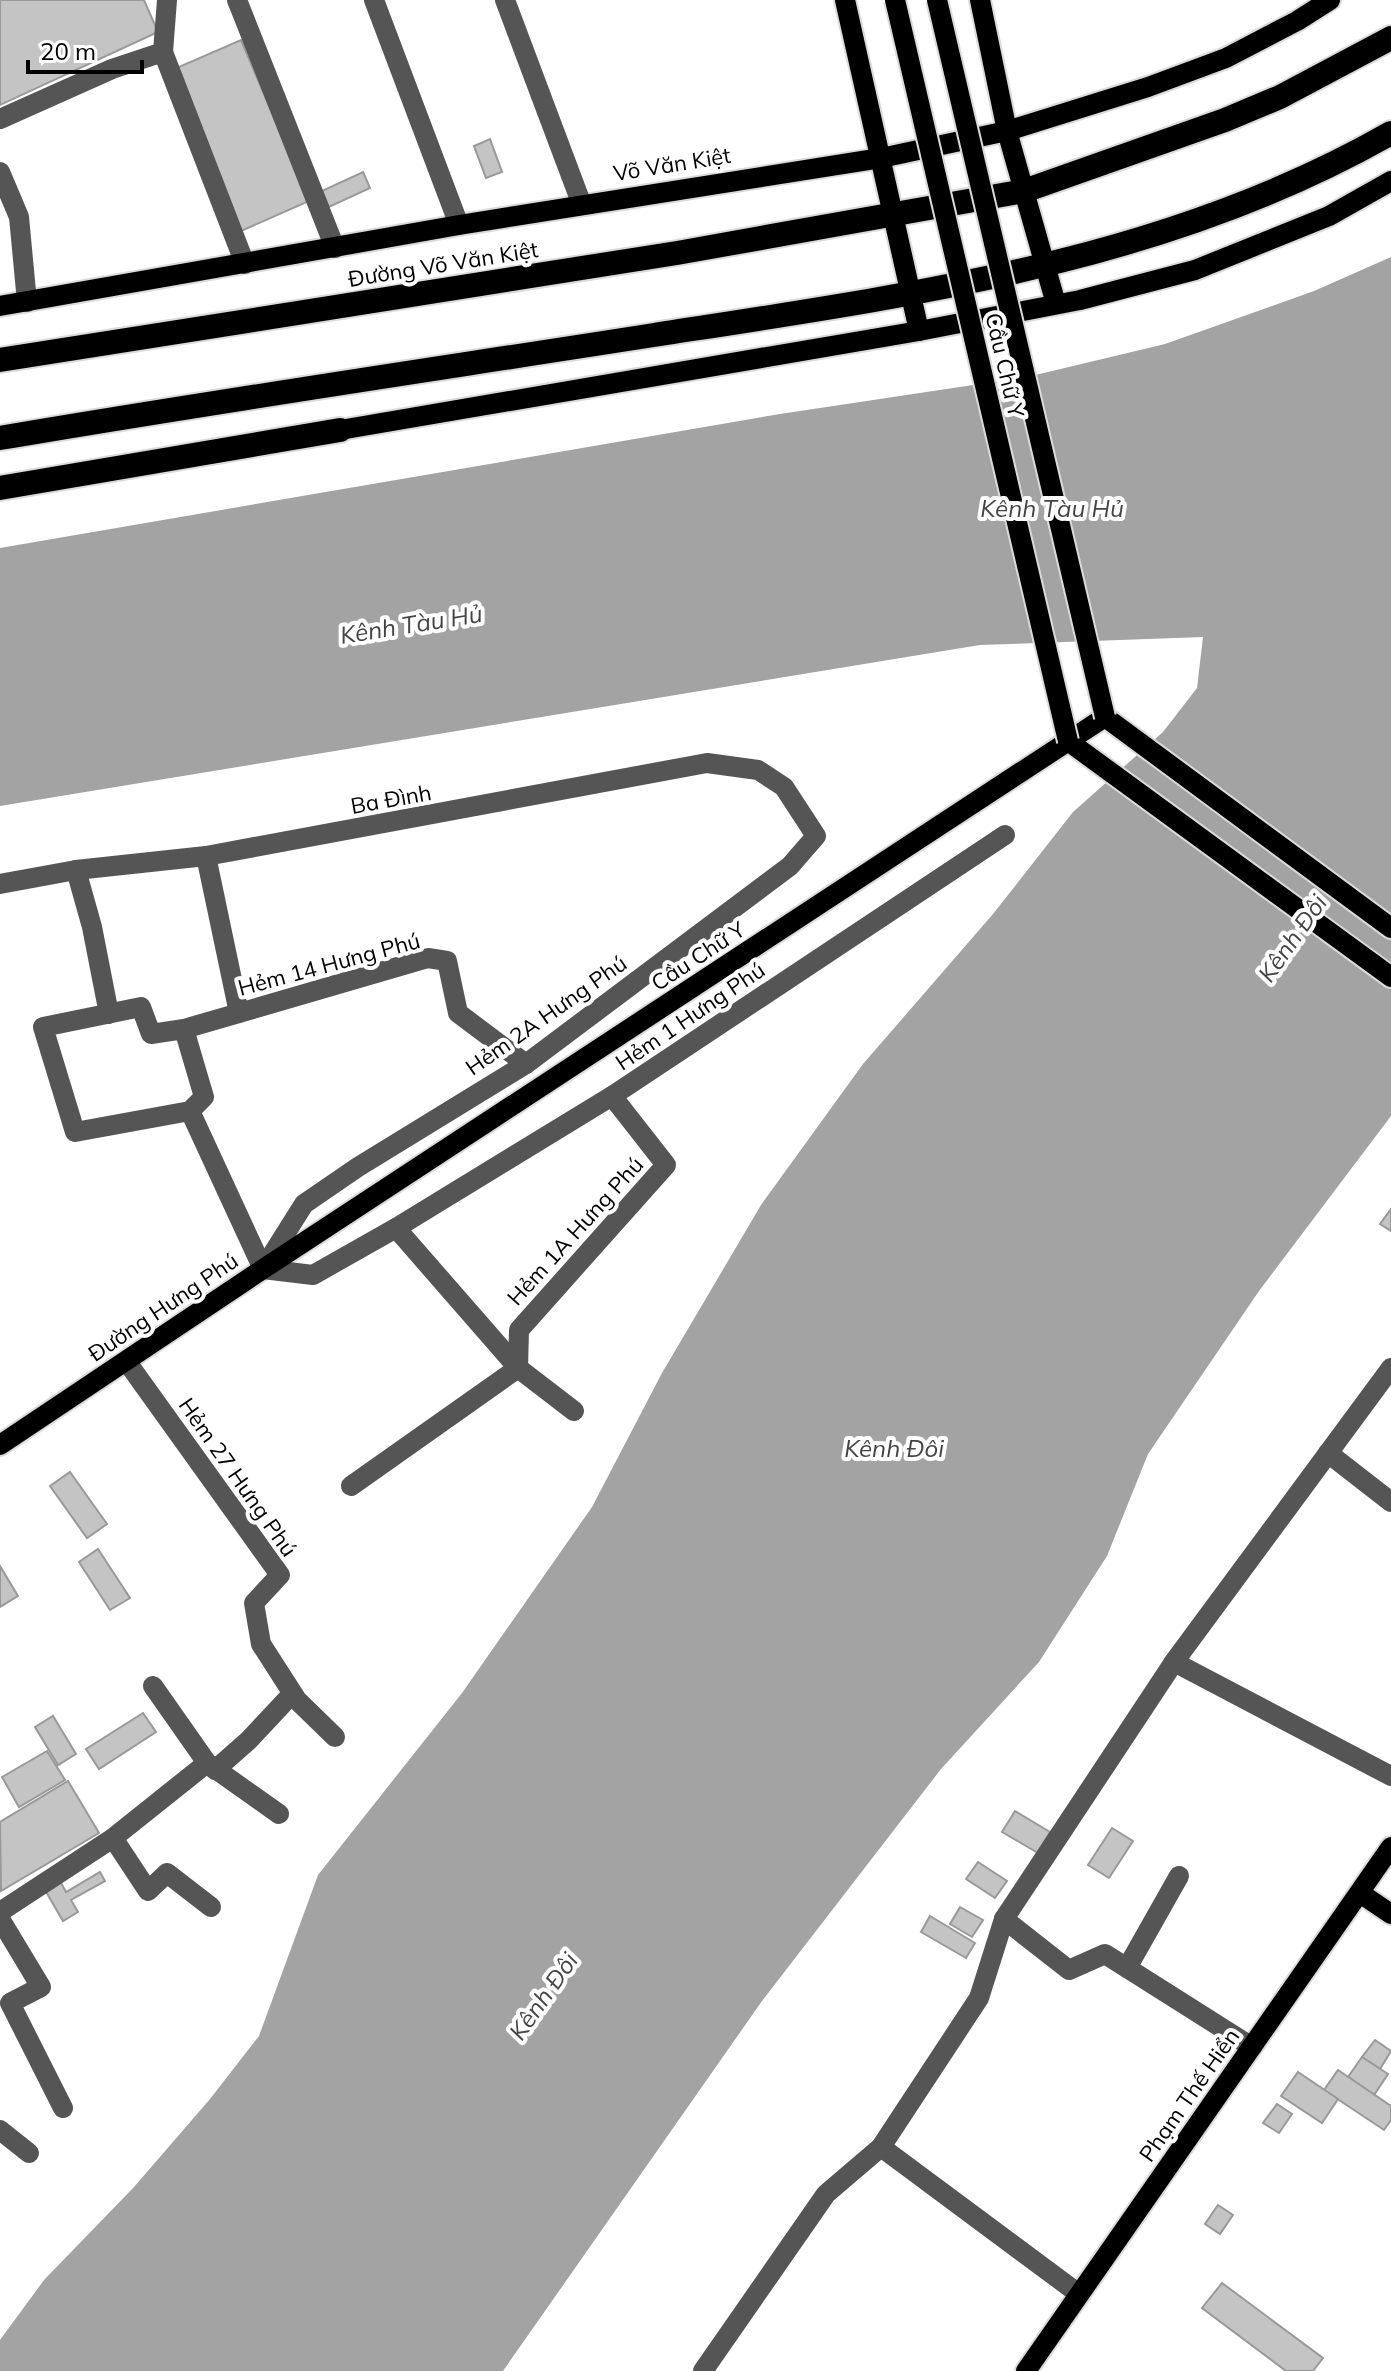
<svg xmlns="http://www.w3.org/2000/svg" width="1391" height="2371" viewBox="0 0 1391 2371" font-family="Mulish,sans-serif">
<rect width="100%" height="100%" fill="#fff"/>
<polygon fill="#a3a3a3" points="1391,257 1391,1116 1259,1291 1148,1454 1107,1556 1039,1662 941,1769 762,2001 503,2371 0,2371 0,2340 44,2280 134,2187 210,2099 259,2036 318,1875 462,1693 592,1507 662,1373 761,1205 863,1064 993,914 1073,812 1163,732 1197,688 1203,637 980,645 0,806 0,548 780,414 1027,377 1165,344 1314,291"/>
<g fill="#c4c4c4" stroke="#999" stroke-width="2">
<polygon points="0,0 144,0 158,32 0,105"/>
<polygon points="241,40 309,201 241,231 172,70"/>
<polygon points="490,139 502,172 486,178 474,146"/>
<polygon points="363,172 370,188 329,207 322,191"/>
<polygon points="1391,1209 1391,1231 1380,1224"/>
<polygon points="70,1472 107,1524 87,1538 50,1486"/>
<polygon points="98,1549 130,1598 110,1610 79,1562"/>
<polygon points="0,1566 18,1596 0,1607"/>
<polygon points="143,1713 156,1732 99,1769 86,1749"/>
<polygon points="53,1716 76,1754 58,1765 35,1727"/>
<polygon points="47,1751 65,1780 19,1807 2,1777"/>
<polygon points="68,1781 99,1833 1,1891 0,1822"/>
<polygon points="1015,1811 1050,1832 1038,1853 1002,1832"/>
<polygon points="1112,1828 1133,1841 1109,1878 1088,1865"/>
<polygon points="978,1862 1007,1881 995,1898 966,1879"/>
<polygon points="100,1872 105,1881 71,1900 78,1912 63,1921 45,1890 60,1881 66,1892"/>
<polygon points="960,1907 983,1920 972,1937 950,1924"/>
<polygon points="930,1916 975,1943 966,1958 921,1932"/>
<polygon points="1375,2040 1391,2051 1380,2069 1362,2057"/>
<polygon points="1362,2057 1388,2074 1374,2095 1348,2077"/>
<polygon points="1338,2070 1391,2106 1391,2120 1384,2130 1324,2090"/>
<polygon points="1298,2072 1338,2099 1322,2123 1281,2096"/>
<polygon points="1277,2104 1292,2114 1279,2133 1263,2123"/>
<polygon points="1218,2205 1233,2215 1220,2234 1205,2224"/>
<polygon points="1222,2283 1323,2358 1313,2371 1286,2371 1202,2308"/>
</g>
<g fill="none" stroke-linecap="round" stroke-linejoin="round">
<defs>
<g id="major">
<polyline points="845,0 919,331"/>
<polyline points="980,0 1007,131 1056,304"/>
<polyline points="0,306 459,225 881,158 1007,131 1148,87 1226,58 1297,21 1330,0"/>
<polyline points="340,430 919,331 1080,300 1195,270 1329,216 1391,181"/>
<polyline points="1068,741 1391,977"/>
<polyline points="0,1445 263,1269 1105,717 1391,928"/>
<polyline points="1360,1893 1391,1914"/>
<polyline points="1026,2371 1391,1847"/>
</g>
<g id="highway">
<polyline points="0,360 677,253 1024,191 1225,120 1280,97 1391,38"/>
<path d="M0,438C217,401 436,369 654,335C906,296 1166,262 1391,133"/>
<polyline points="0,488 340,430"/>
</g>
</defs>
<use href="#major" stroke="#dbdbdb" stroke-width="24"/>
<use href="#highway" stroke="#dbdbdb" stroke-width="28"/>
<g stroke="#555" stroke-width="20">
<polyline points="237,0 335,248"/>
<polyline points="374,0 459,225"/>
<polyline points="505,0 582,205"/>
<polyline points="163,52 245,264"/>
<polyline points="0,119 112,69 163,52 167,0"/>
<polyline points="0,172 19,217 27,302"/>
<polyline points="206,856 239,1013"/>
<polyline points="76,870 92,927 109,1014"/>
<polyline points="0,884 76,870 206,856 707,763 758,770 784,787 816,836 790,866 526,1064 358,1167 304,1204 263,1269"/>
<polyline points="184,1029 204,1097 190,1111 75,1132 43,1027 141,1007 151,1034 184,1029 428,958 447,961 458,1013 526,1064"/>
<polyline points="190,1111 263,1269"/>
<polyline points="396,1228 518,1368 574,1411"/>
<polyline points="263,1269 313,1275 396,1228 612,1096 1005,835"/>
<polyline points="127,1362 280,1575 254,1603 261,1644 297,1700 335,1737"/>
<polyline points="1328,1453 1391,1502"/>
<polyline points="351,1486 518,1368 519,1330 666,1165 612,1096"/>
<polyline points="1174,1662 1391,1776"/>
<polyline points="153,1686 207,1763 279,1814"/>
<polyline points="215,1770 249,1740 292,1694"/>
<polyline points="113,1838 148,1891 167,1873 211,1907"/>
<polyline points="0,1912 113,1838 207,1763"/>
<polyline points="0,1919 41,1987 10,2003 63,2108"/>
<polyline points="1004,1919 1069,1970 1105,1954 1252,2047"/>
<polyline points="1127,1968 1179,1876"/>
<polyline points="0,2130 29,2153"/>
<polyline points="881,2147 1079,2294"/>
<polyline points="703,2371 826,2194 881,2147 979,1998 1004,1919 1174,1662 1391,1368"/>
</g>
<use href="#major" stroke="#000" stroke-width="20"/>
<use href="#highway" stroke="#000" stroke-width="24"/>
<defs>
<g id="major-bridge">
<polyline points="895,0 1068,741"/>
<polyline points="937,0 1105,717"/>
</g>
</defs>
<use href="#major-bridge" stroke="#dbdbdb" stroke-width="24" stroke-linecap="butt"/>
<use href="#major-bridge" stroke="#000" stroke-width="20"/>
</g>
<g text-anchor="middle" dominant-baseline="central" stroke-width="8" stroke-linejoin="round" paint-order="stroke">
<g font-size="22" fill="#000" stroke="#fff">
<text transform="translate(672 164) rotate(-9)">Võ Văn Kiệt</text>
<text transform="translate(443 264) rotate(-9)">Đường Võ Văn Kiệt</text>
<text transform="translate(1005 365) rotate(77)">Cầu Chữ Y</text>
<text transform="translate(391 799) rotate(-10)">Ba Đình</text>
<text transform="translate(698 956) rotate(-33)">Cầu Chữ Y</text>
<text transform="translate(329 964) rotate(-15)">Hẻm 14 Hưng Phú</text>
<text transform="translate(546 1015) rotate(-35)">Hẻm 2A Hưng Phú</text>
<text transform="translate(690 1016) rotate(-34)">Hẻm 1 Hưng Phú</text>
<text transform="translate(575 1231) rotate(-48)">Hẻm 1A Hưng Phú</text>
<text transform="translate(163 1307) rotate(-34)">Đường Hưng Phú</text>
<text transform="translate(238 1477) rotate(55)">Hẻm 27 Hưng Phú</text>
<text transform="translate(1189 2095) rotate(-55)">Phạm Thế Hiển</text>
</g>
<g font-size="24" font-style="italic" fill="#444" stroke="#fff">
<text x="1052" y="508">Kênh Tàu Hủ</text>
<text transform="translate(411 624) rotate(-9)">Kênh Tàu Hủ</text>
<text transform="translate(1292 938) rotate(-55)">Kênh Đôi</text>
<text x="894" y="1448">Kênh Đôi</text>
<text transform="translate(543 1996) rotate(-55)">Kênh Đôi</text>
</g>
</g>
<path d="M28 60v12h114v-12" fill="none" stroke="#000000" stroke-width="4"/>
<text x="40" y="60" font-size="24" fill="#000000" stroke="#ffffff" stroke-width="6" paint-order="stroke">20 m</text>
</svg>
